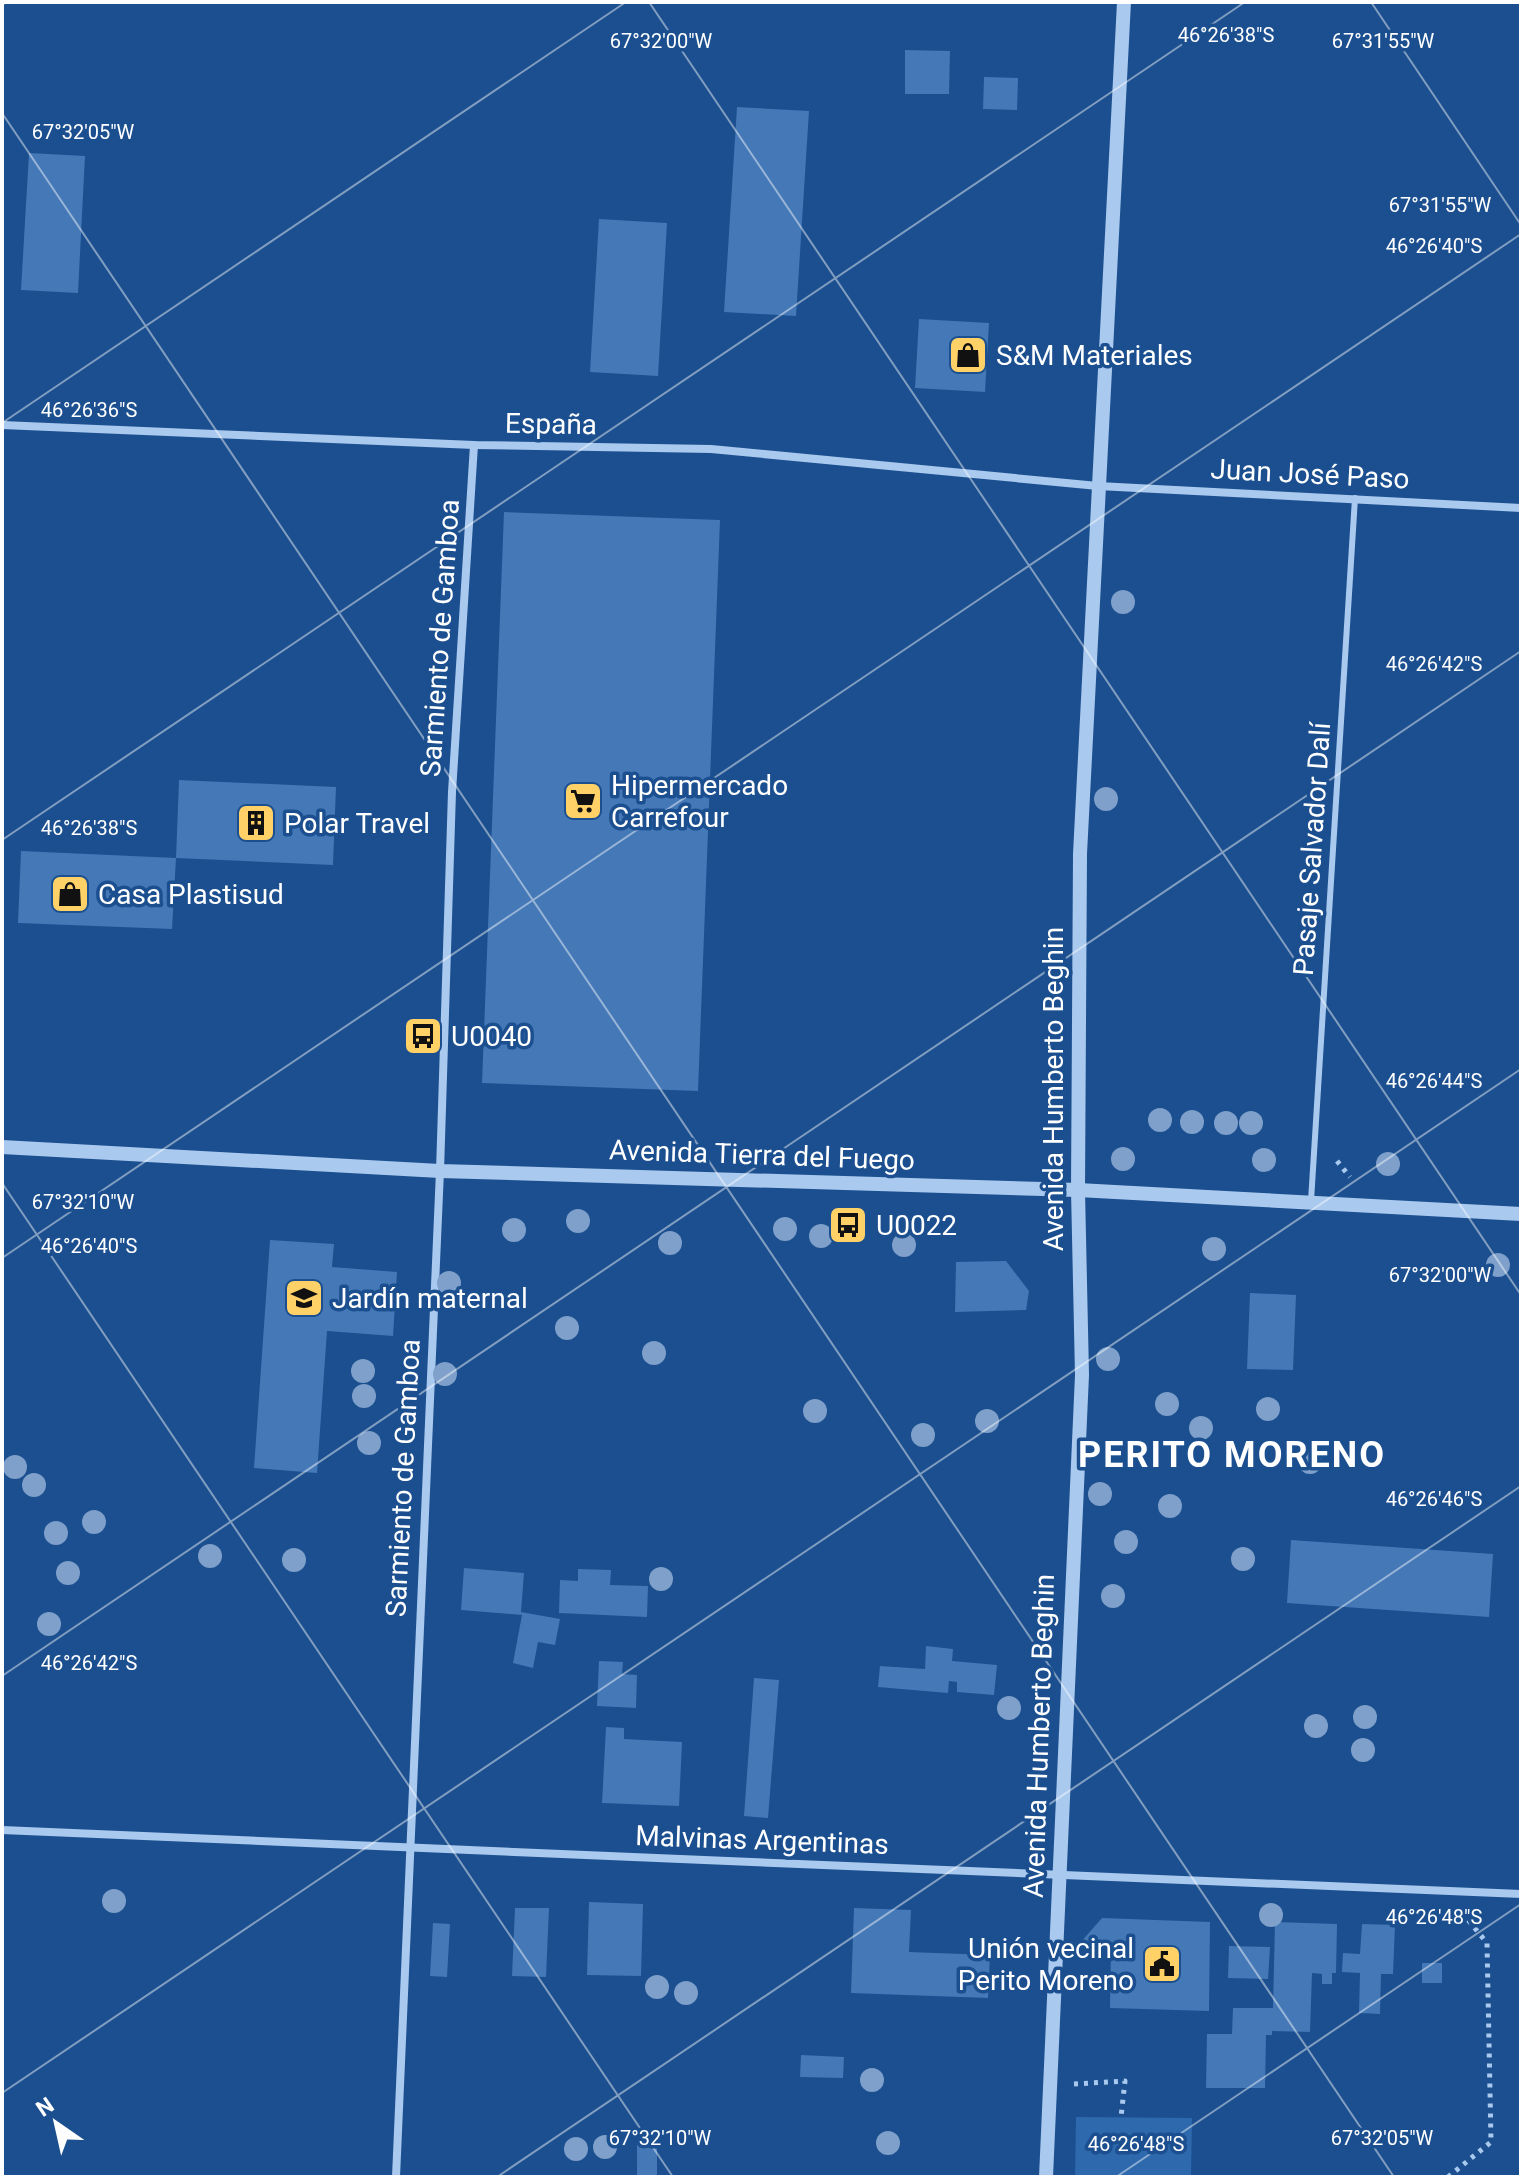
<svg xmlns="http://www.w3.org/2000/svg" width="1523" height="2179" viewBox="0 0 1523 2179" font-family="Roboto,sans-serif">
<rect width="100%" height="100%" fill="#1b4f8f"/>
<polygon fill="#2e69ad" points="1076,2117 1192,2118 1191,2177 1075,2177"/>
<g fill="#4478b7">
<polygon points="905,50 950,51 949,94 905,94"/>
<polygon points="984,77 1018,78 1017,110 983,109"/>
<polygon points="737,107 809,111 796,316 724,312"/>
<polygon points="29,153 85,156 78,293 21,290"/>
<polygon points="599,219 667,223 658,376 590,372"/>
<polygon points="919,319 989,323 985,392 915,388"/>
<polygon points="504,512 720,520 698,1091 482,1083"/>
<polygon points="179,780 336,787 333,865 176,858"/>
<polygon points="21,851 176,858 172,929 18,923"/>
<polygon points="270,1240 334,1244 332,1267 397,1272 393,1336 327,1331 317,1473 254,1468"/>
<polygon points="1006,1261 1029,1291 1026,1310 955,1312 956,1262"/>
<polygon points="1250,1293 1296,1295 1293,1370 1247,1369"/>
<polygon points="1291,1540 1493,1554 1489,1617 1287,1603"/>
<polygon points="464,1568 524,1573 521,1612 560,1619 555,1645 538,1642 533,1668 513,1663 522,1615 461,1610"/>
<polygon points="578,1569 611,1570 610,1585 648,1586 647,1617 559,1613 560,1580 578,1581"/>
<polygon points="926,1646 953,1649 952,1661 997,1665 994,1695 957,1692 957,1682 949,1681 948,1693 878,1687 880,1666 925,1669"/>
<polygon points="599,1661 623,1662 622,1674 637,1675 636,1708 597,1706"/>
<polygon points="754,1678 779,1680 768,1818 744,1816"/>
<polygon points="606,1727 624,1728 624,1739 682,1742 679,1806 602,1803"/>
<polygon points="589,1902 643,1904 641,1976 587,1975"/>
<polygon points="515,1908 549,1908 546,1977 512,1976"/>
<polygon points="854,1908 911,1910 909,1952 990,1955 988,1998 851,1993"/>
<polygon points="1102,1918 1210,1922 1209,2011 1110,2008 1111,1945 1080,1943"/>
<polygon points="1275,1922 1337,1924 1336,1973 1332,1973 1332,1984 1322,1984 1322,1974 1312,1973 1310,2032 1272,2031 1272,2035 1266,2035 1265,2088 1206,2088 1207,2034 1232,2034 1233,2008 1273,2008"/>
<polygon points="433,1923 450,1924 447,1977 430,1976"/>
<polygon points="1362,1924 1395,1925 1393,1974 1381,1974 1380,2014 1359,2013 1360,1973 1342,1972 1343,1953 1360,1954"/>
<polygon points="1229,1946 1270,1947 1268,1979 1228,1978"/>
<rect x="1422" y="1963" width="20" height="20"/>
<polygon points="801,2055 844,2057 843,2078 800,2077"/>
<polygon points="657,2139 657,2177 637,2177 637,2140"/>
</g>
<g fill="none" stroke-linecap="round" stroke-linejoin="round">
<g stroke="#a9c9ee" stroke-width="5" stroke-dasharray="4 6" stroke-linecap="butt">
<polyline points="1337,1161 1350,1177"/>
<polyline points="1074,2084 1125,2081 1121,2117"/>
<polyline points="1448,2177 1491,2142 1487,1943 1464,1915"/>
</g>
<polyline stroke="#a9c9ee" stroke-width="6" points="1311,1201 1355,498"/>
<g stroke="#a9c9ee" stroke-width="8">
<polyline points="2,425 474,445 711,449 1098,486 1521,508"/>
<path d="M2,1830C508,1856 1015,1869 1521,1894"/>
<polyline points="396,2177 440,1171 452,792 474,445"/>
</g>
<g stroke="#a9c9ee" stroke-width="14">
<polyline points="2,1147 440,1171 1078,1190 1521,1214"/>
<polyline points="1046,2177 1082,1375 1078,1190 1080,854 1124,2"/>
</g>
</g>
<g fill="#7ea0ca">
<circle cx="1123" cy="602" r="12"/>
<circle cx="1106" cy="799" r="12"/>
<circle cx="1160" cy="1120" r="12"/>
<circle cx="1192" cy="1122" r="12"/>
<circle cx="1226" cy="1123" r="12"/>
<circle cx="1251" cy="1123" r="12"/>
<circle cx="1123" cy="1159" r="12"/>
<circle cx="1264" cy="1160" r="12"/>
<circle cx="1388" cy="1164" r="12"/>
<circle cx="578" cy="1221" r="12"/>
<circle cx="785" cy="1229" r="12"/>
<circle cx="514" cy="1230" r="12"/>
<circle cx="821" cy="1236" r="12"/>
<circle cx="670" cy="1243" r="12"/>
<circle cx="904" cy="1245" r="12"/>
<circle cx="1214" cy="1249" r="12"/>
<circle cx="1498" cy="1265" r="12"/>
<circle cx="449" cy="1283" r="12"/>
<circle cx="567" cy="1328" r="12"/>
<circle cx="654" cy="1353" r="12"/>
<circle cx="1108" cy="1359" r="12"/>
<circle cx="363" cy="1371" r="12"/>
<circle cx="445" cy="1374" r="12"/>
<circle cx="364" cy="1396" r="12"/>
<circle cx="1167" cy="1404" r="12"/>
<circle cx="1268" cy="1409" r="12"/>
<circle cx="815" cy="1411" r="12"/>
<circle cx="987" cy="1421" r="12"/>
<circle cx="1201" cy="1428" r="12"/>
<circle cx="923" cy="1435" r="12"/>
<circle cx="369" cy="1443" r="12"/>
<circle cx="1310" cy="1462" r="12"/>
<circle cx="15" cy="1467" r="12"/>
<circle cx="34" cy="1485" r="12"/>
<circle cx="1100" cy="1494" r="12"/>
<circle cx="1170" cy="1506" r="12"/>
<circle cx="94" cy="1522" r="12"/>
<circle cx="56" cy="1533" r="12"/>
<circle cx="1126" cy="1542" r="12"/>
<circle cx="210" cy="1556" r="12"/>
<circle cx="1243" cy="1559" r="12"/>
<circle cx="294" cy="1560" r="12"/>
<circle cx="68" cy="1573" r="12"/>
<circle cx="661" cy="1579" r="12"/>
<circle cx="1113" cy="1596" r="12"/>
<circle cx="49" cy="1624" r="12"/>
<circle cx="1009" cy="1708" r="12"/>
<circle cx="1365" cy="1717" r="12"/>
<circle cx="1316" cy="1726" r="12"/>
<circle cx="1363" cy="1750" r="12"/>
<circle cx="114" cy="1901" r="12"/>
<circle cx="1271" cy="1915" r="12"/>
<circle cx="657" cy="1987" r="12"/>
<circle cx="686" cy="1993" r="12"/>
<circle cx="872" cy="2080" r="12"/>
<circle cx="888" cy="2143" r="12"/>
<circle cx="605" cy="2147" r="12"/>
<circle cx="576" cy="2149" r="12"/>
</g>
<path fill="none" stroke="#fff" stroke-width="2" stroke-opacity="0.45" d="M649,2L1521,1295M1371,2L1521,225M2,5L7,2M2,113L1394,2177M2,423L626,2M2,840L1245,2M2,1183L673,2177M2,1258L1521,234M2,1676L1521,651M2,2093L1521,1069M497,2177L1521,1486M1116,2177L1521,1904"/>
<defs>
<symbol id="shop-square" viewBox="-11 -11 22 22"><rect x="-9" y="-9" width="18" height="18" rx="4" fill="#ffd166" stroke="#1b4f8f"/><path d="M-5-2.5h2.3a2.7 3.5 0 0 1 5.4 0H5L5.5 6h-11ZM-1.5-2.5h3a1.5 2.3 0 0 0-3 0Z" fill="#111"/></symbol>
<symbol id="supermarket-square" viewBox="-11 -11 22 22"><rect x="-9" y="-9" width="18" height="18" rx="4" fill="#ffd166" stroke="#1b4f8f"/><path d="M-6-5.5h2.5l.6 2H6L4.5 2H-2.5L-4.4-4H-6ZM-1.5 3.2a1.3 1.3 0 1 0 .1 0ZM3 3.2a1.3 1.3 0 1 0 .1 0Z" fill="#111"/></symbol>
<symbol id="building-square" viewBox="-11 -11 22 22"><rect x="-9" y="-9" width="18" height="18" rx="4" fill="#ffd166" stroke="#1b4f8f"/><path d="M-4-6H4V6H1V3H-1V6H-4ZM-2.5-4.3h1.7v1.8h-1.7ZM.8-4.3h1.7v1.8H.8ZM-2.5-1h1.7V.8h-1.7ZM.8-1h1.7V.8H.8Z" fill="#111"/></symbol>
<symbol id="bus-square" viewBox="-11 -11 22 22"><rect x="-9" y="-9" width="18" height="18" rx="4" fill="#ffd166" stroke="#1b4f8f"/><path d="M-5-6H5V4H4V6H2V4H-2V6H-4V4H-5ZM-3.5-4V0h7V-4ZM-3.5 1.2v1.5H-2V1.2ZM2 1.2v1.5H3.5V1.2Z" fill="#111"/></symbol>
<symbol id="school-square" viewBox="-11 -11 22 22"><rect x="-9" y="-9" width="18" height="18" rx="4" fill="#ffd166" stroke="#1b4f8f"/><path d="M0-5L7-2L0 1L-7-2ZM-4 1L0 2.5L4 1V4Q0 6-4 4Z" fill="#111"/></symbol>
<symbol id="civic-square" viewBox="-11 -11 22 22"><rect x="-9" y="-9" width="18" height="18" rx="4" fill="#ffd166" stroke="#1b4f8f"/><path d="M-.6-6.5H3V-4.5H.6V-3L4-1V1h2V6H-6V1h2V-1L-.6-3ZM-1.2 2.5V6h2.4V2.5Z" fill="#111"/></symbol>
</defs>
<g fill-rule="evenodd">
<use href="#shop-square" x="946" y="333" width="44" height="44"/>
<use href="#supermarket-square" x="561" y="779" width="44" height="44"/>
<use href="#building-square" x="234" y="801" width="44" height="44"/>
<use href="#shop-square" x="48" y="872" width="44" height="44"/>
<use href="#bus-square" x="401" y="1014" width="44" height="44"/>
<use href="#bus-square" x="826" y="1203" width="44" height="44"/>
<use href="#school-square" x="282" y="1276" width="44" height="44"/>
<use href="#civic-square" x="1140" y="1942" width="44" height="44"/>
</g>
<g text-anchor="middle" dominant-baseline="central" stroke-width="7" stroke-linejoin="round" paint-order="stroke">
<g font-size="28" fill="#fff" stroke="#1b4f8f" text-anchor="start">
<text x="996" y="355">S&amp;M Materiales</text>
<text x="611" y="785">Hipermercado<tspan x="611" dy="32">Carrefour</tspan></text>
<text x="284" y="823">Polar Travel</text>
<text x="98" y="894">Casa Plastisud</text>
<text x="451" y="1036">U0040</text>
<text x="876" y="1225">U0022</text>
<text x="332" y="1298">Jardín maternal</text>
<text x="1134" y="1948" text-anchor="end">Unión vecinal<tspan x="1134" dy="32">Perito Moreno</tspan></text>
</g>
<g font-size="28" fill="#fff" stroke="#1b4f8f">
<text transform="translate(551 424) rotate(1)">España</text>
<text transform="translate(1310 474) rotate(3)">Juan José Paso</text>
<text transform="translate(440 638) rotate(-86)">Sarmiento de Gamboa</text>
<text transform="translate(1312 849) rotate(-86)">Pasaje Salvador Dalí</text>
<text transform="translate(1053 1089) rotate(-90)">Avenida Humberto Beghin</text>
<text transform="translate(762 1155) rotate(2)">Avenida Tierra del Fuego</text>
<text transform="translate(403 1478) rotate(-87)">Sarmiento de Gamboa</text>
<text transform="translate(1039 1736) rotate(-88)">Avenida Humberto Beghin</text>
<text transform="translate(762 1840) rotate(2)">Malvinas Argentinas</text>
</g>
<g font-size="36" font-weight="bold" letter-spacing="2" fill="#fff" stroke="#1b4f8f">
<text x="1232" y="1455">PERITO MORENO</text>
</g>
</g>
<g font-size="20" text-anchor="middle" fill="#fff" stroke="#1b4f8f" stroke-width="7" stroke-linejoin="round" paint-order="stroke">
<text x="1226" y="42">46°26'38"S</text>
<text x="661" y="48">67°32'00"W</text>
<text x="1383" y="48">67°31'55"W</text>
<text x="83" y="139">67°32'05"W</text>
<text x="1440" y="212">67°31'55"W</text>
<text x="1434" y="253">46°26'40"S</text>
<text x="89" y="417">46°26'36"S</text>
<text x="1434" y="671">46°26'42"S</text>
<text x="89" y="835">46°26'38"S</text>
<text x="1434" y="1088">46°26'44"S</text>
<text x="83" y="1209">67°32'10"W</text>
<text x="89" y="1253">46°26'40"S</text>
<text x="1440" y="1282">67°32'00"W</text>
<text x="1434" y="1506">46°26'46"S</text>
<text x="89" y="1670">46°26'42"S</text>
<text x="1434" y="1924">46°26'48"S</text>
<text x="660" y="2145">67°32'10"W</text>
<text x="1382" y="2145">67°32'05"W</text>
<text x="1136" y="2151">46°26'48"S</text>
</g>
<rect width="1523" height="2179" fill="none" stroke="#ffffff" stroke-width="8"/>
<g transform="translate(56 2123) rotate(326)" stroke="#1b4f8f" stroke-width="6" paint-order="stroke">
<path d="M0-6L14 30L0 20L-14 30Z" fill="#ffffff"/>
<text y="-12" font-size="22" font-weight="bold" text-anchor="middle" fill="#ffffff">N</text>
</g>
</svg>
